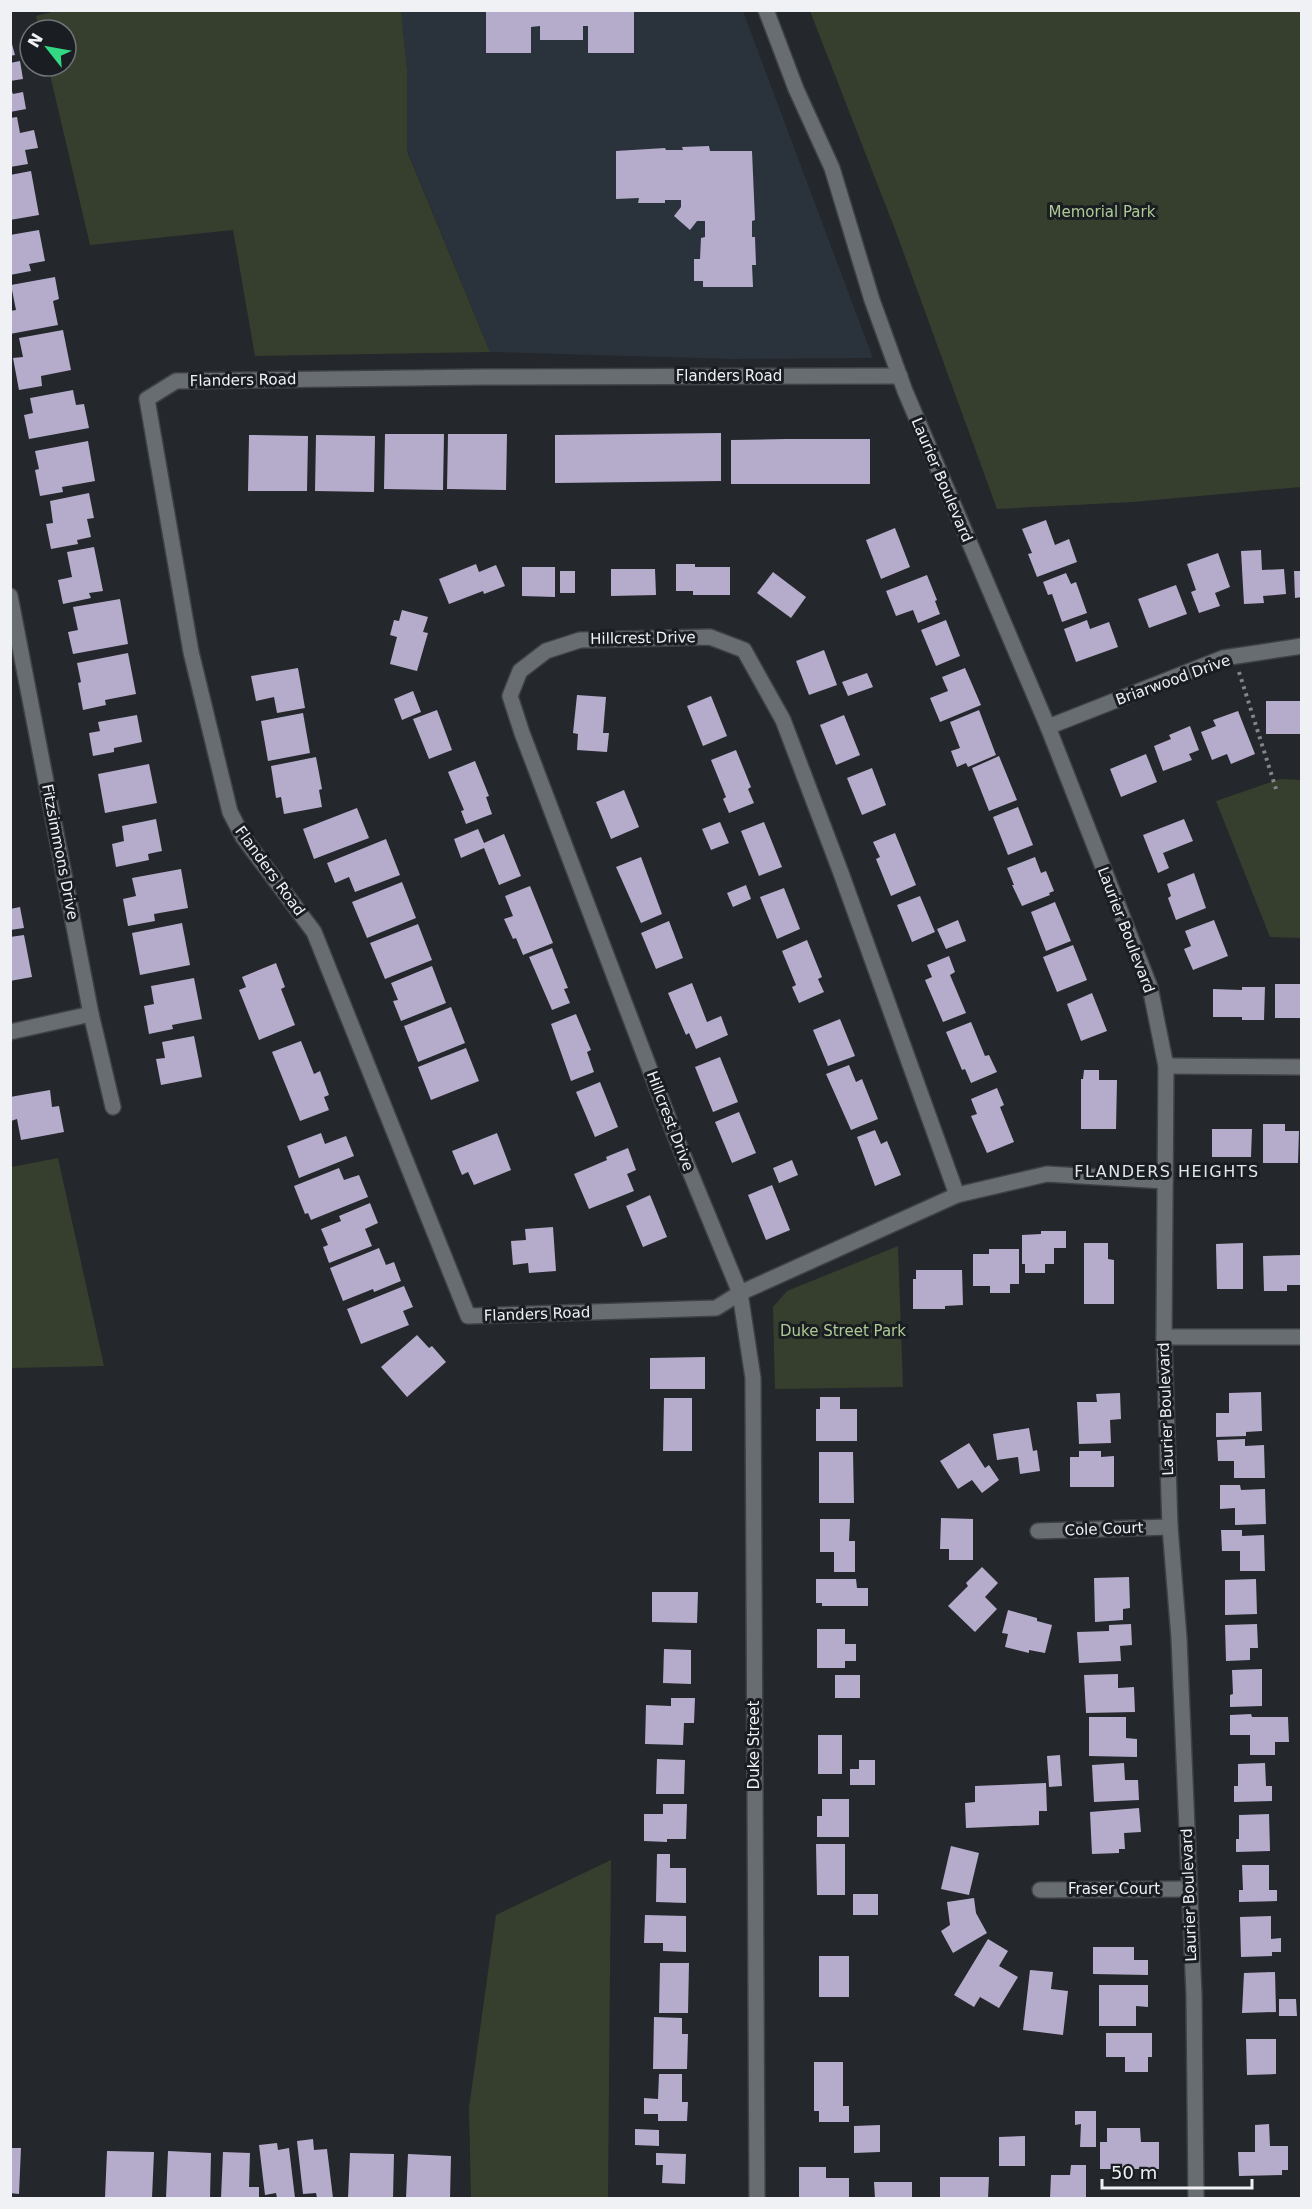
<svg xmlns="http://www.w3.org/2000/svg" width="1312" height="2209" viewBox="0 0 1312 2209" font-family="'DejaVu Sans',sans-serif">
<rect width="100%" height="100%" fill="#24272b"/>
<polygon fill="#2a323b" points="401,11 743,11 873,358 733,359 490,352 407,150 407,69"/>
<g fill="#363f2d">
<polygon points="60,10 401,11 407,69 407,151 490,352 255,356 233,230 90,245 48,66 66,66 66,30 40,30 36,16"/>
<polygon points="810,11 1301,11 1301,487 1132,502 997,509 896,232"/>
<polygon points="1280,779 1301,780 1301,938 1270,937 1216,801"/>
<polygon points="58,1158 104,1366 11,1368 11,1167"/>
<polygon points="898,1246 903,1387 775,1389 773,1307 787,1291"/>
<polygon points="611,1860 608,2198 471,2198 469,2108 496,1915"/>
</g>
<g fill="#b5accc">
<polygon points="486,10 634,10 634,53 588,53 588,26 583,26 583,40 540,40 540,26 531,27 531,53 486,53"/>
<polygon points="10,37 15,55 10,56"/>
<polygon points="20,61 23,79 10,81 10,63"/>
<polygon points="10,87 13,94 23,92 26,109 10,112"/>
<polygon points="17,117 20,133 34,130 38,148 25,150 28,164 10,167 10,118"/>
<polygon points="709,146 710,151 752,151 755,220 752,221 752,237 755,237 756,265 752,265 753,287 703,287 703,281 694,281 694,259 700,259 701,238 705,237 705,221 697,221 690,230 674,216 681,207 681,200 665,200 665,203 638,203 639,198 616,199 616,151 665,148 666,150 683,150 682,147"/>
<polygon points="31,171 39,215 10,220 10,175"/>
<polygon points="39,230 45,261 29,264 31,271 10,275 10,235"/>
<polygon points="55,277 59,299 53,301 58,325 10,334 10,311 16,310 11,285"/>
<polygon points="63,330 71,370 41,376 42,386 19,390 13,358 23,357 19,338"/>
<polygon points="73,390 76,405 84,404 89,428 29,439 24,415 33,413 30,398"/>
<polygon points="721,433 721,481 555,483 555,435"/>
<polygon points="385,434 444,434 443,490 384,489"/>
<polygon points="448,434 507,434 506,490 447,489"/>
<polygon points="249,435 308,436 307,491 248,491"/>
<polygon points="316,435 375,436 374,492 315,491"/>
<polygon points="787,439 870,439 870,484 731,484 731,440"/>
<polygon points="88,441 95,481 62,487 63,492 40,496 35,470 39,469 35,451"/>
<polygon points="89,493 94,518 87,519 91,537 77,540 78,544 51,549 46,524 53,523 50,501"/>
<polygon points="1046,520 1055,545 1069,539 1077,562 1037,577 1028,554 1032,553 1022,529"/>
<polygon points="895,528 910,567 881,579 866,540"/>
<polygon points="94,547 103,591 89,593 91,598 63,604 58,580 72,577 67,552"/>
<polygon points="1261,550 1262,570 1284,569 1286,594 1263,596 1264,603 1244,604 1241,551"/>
<polygon points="1218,553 1230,587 1215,593 1220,606 1199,613 1191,592 1196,590 1187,564"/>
<polygon points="476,564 479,572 496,565 505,586 484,594 483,591 449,604 439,579"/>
<polygon points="676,564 695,564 695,567 730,567 730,595 693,595 693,591 676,591"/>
<polygon points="522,567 555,567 555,597 522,596"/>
<polygon points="611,569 655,569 656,595 611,596"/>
<rect x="560" y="571" width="15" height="22"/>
<polygon points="1294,571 1302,571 1302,597 1295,598"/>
<polygon points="773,572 806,597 791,618 757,593"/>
<polygon points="1066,573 1071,584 1076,582 1087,613 1062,622 1052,594 1048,595 1043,582"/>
<polygon points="927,575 937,600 935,601 940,614 918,623 913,610 896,616 886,591"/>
<polygon points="1176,585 1187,614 1149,628 1138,599"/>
<polygon points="120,599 128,644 73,654 68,632 78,630 73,607"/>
<polygon points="402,610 428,617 423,632 428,633 417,671 390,664 397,637 390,635 394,620 399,621"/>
<polygon points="946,620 960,656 936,666 921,630"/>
<polygon points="1087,620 1090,629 1109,622 1118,647 1076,662 1064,629"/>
<polygon points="824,650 837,685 809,695 796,661"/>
<polygon points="128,653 136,694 105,700 106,705 83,710 78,683 81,682 77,663"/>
<polygon points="298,668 305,708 277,713 274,697 256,701 251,676"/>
<polygon points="965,668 981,705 940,722 930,698 948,691 942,677"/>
<polygon points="867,673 873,687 848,696 842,682"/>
<polygon points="413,691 421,712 402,720 394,699"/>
<polygon points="577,695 606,697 603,733 609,733 607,752 577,750 578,734 573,733"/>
<polygon points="711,696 727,736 703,746 687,706"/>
<rect x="1266" y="701" width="36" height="33"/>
<polygon points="437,710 452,750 429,759 413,719"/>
<polygon points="979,710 996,755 968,767 966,763 957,767 951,751 960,748 950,722"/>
<polygon points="1238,711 1255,754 1231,764 1227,754 1212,760 1201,732 1216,726 1213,720"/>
<polygon points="303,713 310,753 268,761 261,721"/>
<polygon points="137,715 142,742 114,748 114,752 93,756 89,733 100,731 98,722"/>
<polygon points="844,715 860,755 836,765 820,725"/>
<polygon points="1190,726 1199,750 1189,754 1192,760 1163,771 1154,746 1171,739 1169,735"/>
<polygon points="736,750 751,787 748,789 754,803 729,813 723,799 726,797 711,760"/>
<polygon points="1146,754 1157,782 1121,797 1110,769"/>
<polygon points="999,756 1017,800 989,811 972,768"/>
<polygon points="316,757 322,789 319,790 322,807 284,814 281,797 276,798 271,766"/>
<polygon points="475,761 489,796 486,797 492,814 466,824 461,811 464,810 448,772"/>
<polygon points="149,764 157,803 105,813 98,774"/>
<polygon points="872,768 886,805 862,815 847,778"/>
<polygon points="624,790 639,827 611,839 596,802"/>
<polygon points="1018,807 1033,845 1008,855 993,817"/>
<polygon points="357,808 369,838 314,859 303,829"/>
<polygon points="156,819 162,851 148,854 149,860 116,867 112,844 124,841 122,826"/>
<polygon points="1184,819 1193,841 1163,853 1169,868 1158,873 1143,835"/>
<polygon points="720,822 729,843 711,850 702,829"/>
<polygon points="764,822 782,867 759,876 741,831"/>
<polygon points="478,829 484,843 504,834 521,876 499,885 484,848 461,858 454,839"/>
<polygon points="895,833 916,885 891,896 876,859 880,857 873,842"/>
<polygon points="386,839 400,875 355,892 349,877 335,883 327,863"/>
<polygon points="641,857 662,914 641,923 616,867"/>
<polygon points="1035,857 1041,873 1046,871 1054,891 1049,893 1050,895 1022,906 1012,885 1014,885 1007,868"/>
<polygon points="181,869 188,908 154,914 155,921 128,926 123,899 136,896 132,878"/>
<polygon points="1194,873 1206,908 1176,920 1168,898 1171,896 1167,884"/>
<polygon points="402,882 416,918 367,938 352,902"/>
<polygon points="746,885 751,899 733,907 727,893"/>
<polygon points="530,886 553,943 523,955 516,938 513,939 504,919 513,916 505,896"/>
<polygon points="784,888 800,929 777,939 760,897"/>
<polygon points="920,896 935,932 912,942 897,905"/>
<polygon points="1055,902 1071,941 1046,951 1031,912"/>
<polygon points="20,907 24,928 10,930 10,909"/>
<polygon points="958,920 966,941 946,949 937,929"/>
<polygon points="1214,920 1228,956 1193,970 1184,949 1191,946 1185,931"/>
<polygon points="669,921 683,958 656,969 641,933"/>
<polygon points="182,923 190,965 140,975 132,933"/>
<polygon points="418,924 432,960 385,979 370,943"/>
<polygon points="24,935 32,977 10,981 10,937"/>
<polygon points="807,940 822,977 818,979 824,992 799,1003 792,987 796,985 782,951"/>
<polygon points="1073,945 1087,980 1057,992 1043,957"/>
<polygon points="552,948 568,988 564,989 570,1003 552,1010 529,957"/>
<polygon points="949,956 955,972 950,975 966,1013 943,1022 925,980 932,977 927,965"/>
<polygon points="276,963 285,987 281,989 295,1025 259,1040 239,990 246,987 242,977"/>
<polygon points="432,966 446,1003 401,1021 393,1001 398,1000 391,983"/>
<polygon points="194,978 202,1019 172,1025 173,1029 149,1034 144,1006 154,1004 151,986"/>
<polygon points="692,983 707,1022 721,1016 728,1035 696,1049 689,1033 686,1035 668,993"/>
<rect x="1275" y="984" width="27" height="34"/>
<polygon points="1242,987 1265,987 1264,1020 1242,1020 1242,1017 1213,1017 1213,989 1242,990"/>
<polygon points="1092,993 1107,1031 1081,1041 1067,1004"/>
<polygon points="451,1007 465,1043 418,1062 404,1026"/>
<polygon points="576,1014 591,1050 587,1052 594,1072 571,1081 551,1024"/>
<polygon points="840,1019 855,1056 828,1066 813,1030"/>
<polygon points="971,1022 985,1056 989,1055 997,1072 971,1083 965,1069 962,1070 946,1032"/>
<polygon points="194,1036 202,1077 161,1085 156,1059 165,1058 162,1042"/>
<polygon points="301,1041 314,1074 320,1071 329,1095 324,1097 329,1110 300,1121 272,1052"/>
<polygon points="466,1048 479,1081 431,1100 418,1067"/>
<polygon points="720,1057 738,1102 713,1112 695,1067"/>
<polygon points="849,1065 856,1082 862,1079 878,1119 851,1130 826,1074"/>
<polygon points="1084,1070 1099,1070 1099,1080 1117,1080 1116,1129 1081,1129 1081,1079 1083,1079"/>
<polygon points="600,1082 618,1127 595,1137 576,1092"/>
<polygon points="997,1088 1004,1105 1000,1107 1014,1142 987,1153 971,1116 977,1114 971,1099"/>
<polygon points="50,1090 52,1107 59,1106 64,1132 21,1140 17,1119 11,1121 10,1097"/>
<polygon points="739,1112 756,1153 732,1163 715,1122"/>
<polygon points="1263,1124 1285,1124 1285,1131 1299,1131 1298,1163 1263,1163"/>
<polygon points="1212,1129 1252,1129 1251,1157 1212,1157"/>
<polygon points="875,1130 881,1144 887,1141 901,1175 875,1186 857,1137"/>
<polygon points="321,1133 325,1144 346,1136 354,1156 299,1178 287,1146"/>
<polygon points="497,1133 511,1170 474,1185 468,1172 462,1175 452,1151"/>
<polygon points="628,1148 636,1170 627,1174 634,1191 589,1209 574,1174 607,1160 606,1157"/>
<polygon points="792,1160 798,1175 779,1183 773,1168"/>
<polygon points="339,1168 344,1180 359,1175 368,1197 311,1220 308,1213 305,1214 294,1186"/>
<polygon points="772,1185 790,1230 766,1240 748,1195"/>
<polygon points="650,1195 667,1237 643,1247 626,1206"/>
<polygon points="370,1203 378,1223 365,1229 372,1246 329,1263 323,1247 328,1245 321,1229 341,1221 339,1216"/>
<polygon points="553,1227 556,1271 529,1273 528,1263 513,1265 511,1241 526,1240 525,1229"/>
<polygon points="1041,1231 1066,1231 1066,1248 1054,1248 1054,1264 1045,1264 1045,1273 1025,1273 1025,1264 1022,1264 1022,1235 1041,1234"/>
<polygon points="1084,1243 1108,1243 1108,1259 1114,1260 1114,1304 1084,1304"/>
<polygon points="1243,1243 1243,1289 1217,1289 1216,1244"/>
<polygon points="379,1248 386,1265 394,1262 401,1281 374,1292 373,1289 343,1301 330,1268"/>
<polygon points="989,1249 1019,1249 1019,1284 1010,1284 1010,1293 990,1293 990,1286 973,1286 973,1254 989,1254"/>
<polygon points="1302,1255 1302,1285 1287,1285 1287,1291 1264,1291 1263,1256"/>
<polygon points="916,1270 962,1270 963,1305 945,1306 945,1309 913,1309 913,1279 916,1279"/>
<polygon points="404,1286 413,1307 403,1311 409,1325 361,1344 347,1309"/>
<polygon points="417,1335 429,1348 432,1346 446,1362 407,1397 381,1367"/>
<polygon points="705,1357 705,1389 650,1389 650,1358"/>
<polygon points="1261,1392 1262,1431 1246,1432 1246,1436 1216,1437 1216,1413 1229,1413 1229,1393"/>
<polygon points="1120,1393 1121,1419 1110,1420 1111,1443 1079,1444 1077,1402 1097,1402 1096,1394"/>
<polygon points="820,1397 840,1397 840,1409 857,1409 857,1441 816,1441 816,1409 820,1409"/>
<polygon points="664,1398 692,1398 692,1451 663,1451"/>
<polygon points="1029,1428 1033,1451 1037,1450 1040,1471 1020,1474 1018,1457 997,1460 993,1434"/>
<polygon points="1245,1439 1245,1446 1264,1445 1265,1478 1234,1478 1234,1461 1218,1461 1217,1440"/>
<polygon points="969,1443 985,1468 989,1465 999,1480 982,1493 972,1480 958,1489 940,1461"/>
<polygon points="1079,1451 1101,1451 1101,1457 1114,1456 1114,1487 1070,1487 1070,1457 1079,1457"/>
<polygon points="819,1452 853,1452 854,1503 819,1503"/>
<polygon points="1220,1485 1240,1485 1241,1490 1265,1489 1266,1524 1235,1525 1235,1508 1220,1509"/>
<polygon points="941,1518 973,1519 973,1560 949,1560 949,1549 940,1549"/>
<polygon points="820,1519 850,1519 849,1541 855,1541 855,1572 834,1572 834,1552 820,1552"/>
<polygon points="1221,1530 1242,1530 1242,1536 1264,1535 1265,1571 1240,1571 1240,1551 1222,1551"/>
<polygon points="982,1567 998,1583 985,1597 997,1609 975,1632 948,1606 968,1586 966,1583"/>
<polygon points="1129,1577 1130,1608 1123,1609 1123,1620 1095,1622 1094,1578"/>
<polygon points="816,1579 856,1579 857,1588 868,1588 868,1606 822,1606 822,1603 816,1603"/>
<polygon points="1256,1579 1257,1614 1225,1615 1225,1580"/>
<polygon points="652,1592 698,1592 697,1623 652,1622"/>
<polygon points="1008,1610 1037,1618 1037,1621 1052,1625 1045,1653 1029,1650 1029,1653 1005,1647 1008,1634 1002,1633"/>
<polygon points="1131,1624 1132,1645 1120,1646 1121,1661 1079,1663 1077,1632 1109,1631 1109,1625"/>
<polygon points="1257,1624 1258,1648 1250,1648 1250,1660 1226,1661 1225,1625"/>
<polygon points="817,1629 845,1629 845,1644 856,1644 856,1661 845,1661 845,1668 817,1668"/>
<polygon points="664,1649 691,1650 691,1684 663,1683"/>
<polygon points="1262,1669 1262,1706 1230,1707 1230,1695 1233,1694 1232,1670"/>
<polygon points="1118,1674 1118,1688 1134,1687 1135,1712 1086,1713 1084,1675"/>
<rect x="835" y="1675" width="25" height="23"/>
<polygon points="671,1698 695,1698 694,1723 684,1723 683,1745 645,1744 646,1705 671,1706"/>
<polygon points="1251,1714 1252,1717 1288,1717 1289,1742 1275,1742 1275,1755 1250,1755 1250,1735 1230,1735 1230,1715"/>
<polygon points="1089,1717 1126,1717 1126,1738 1137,1739 1137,1757 1089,1756"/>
<rect x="818" y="1735" width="24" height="39"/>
<polygon points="1060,1755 1062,1786 1049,1787 1047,1756"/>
<polygon points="657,1759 685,1760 684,1794 656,1794"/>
<polygon points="859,1760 875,1760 875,1785 850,1785 850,1769 859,1769"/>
<polygon points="1124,1763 1125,1780 1138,1780 1139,1800 1094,1802 1092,1765"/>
<polygon points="1265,1763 1266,1786 1272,1786 1272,1801 1234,1802 1234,1786 1238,1786 1238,1764"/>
<polygon points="1046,1783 1047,1811 1039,1811 1039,1825 966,1828 965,1803 975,1802 975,1786"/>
<polygon points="822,1799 849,1799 849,1837 817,1837 817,1816 822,1816"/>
<polygon points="663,1804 687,1804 686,1839 667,1839 667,1842 644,1841 644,1814 663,1814"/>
<polygon points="1139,1808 1141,1832 1124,1833 1125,1849 1119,1849 1119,1853 1092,1854 1090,1812"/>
<polygon points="1269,1814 1270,1851 1236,1852 1236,1839 1239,1839 1239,1815"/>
<polygon points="816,1844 845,1844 845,1895 817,1895"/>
<polygon points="951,1846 979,1853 969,1895 941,1889"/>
<polygon points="657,1854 670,1854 670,1868 686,1868 686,1903 656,1902"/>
<polygon points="1242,1865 1269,1865 1269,1890 1277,1890 1277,1901 1239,1902 1239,1890 1243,1890"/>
<rect x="853" y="1894" width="25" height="21"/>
<polygon points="974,1898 976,1913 987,1933 953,1953 941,1931 950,1925 947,1902"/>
<polygon points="645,1915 686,1916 686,1952 663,1951 663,1943 644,1943"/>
<polygon points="1271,1916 1271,1939 1281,1938 1281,1952 1272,1952 1272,1956 1241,1957 1240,1917"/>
<polygon points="988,1939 1008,1951 999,1966 1018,1977 999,2008 980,1997 974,2007 954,1995"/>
<polygon points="1093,1947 1134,1947 1134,1960 1148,1960 1148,1975 1093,1974"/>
<rect x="819" y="1956" width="30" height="41"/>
<polygon points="660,1963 689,1963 688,2013 659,2013"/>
<polygon points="1030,1970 1053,1972 1051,1989 1068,1991 1063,2035 1023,2030"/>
<polygon points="1275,1972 1276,2012 1242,2013 1244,1973"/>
<polygon points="1099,1985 1148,1985 1148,2007 1136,2006 1136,2026 1099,2026"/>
<polygon points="1279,1999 1296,1999 1297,2016 1279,2016"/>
<polygon points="654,2017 682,2018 682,2034 688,2034 687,2069 653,2069"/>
<polygon points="1106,2033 1152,2033 1152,2057 1148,2057 1148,2072 1125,2072 1125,2057 1106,2057"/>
<polygon points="1246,2039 1276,2039 1276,2074 1247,2075"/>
<polygon points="814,2062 843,2062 843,2106 849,2106 849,2122 819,2122 819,2111 814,2111"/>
<polygon points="659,2074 682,2074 682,2102 688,2102 687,2121 658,2121 658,2114 644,2114 644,2098 658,2099"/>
<polygon points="1075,2111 1096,2111 1096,2147 1080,2147 1081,2124 1075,2125"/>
<polygon points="1269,2124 1270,2146 1288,2146 1288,2170 1282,2170 1282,2175 1239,2176 1238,2152 1255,2152 1255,2125"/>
<polygon points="880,2125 880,2152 854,2153 854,2126"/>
<polygon points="1107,2128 1140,2128 1141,2142 1159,2142 1159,2169 1100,2169 1100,2142 1107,2142"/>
<polygon points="635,2129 659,2130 659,2146 635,2145"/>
<polygon points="1025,2136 1025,2166 999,2166 999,2137"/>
<polygon points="313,2139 314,2150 327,2149 333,2198 317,2198 316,2193 303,2194 297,2141"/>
<polygon points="277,2143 278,2150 289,2148 295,2198 277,2198 276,2193 265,2195 259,2145"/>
<polygon points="10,2148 21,2148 19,2194 10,2193"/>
<polygon points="107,2151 154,2152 152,2198 105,2198"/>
<polygon points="168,2151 211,2153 210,2198 166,2198"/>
<polygon points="223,2152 250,2153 249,2187 259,2187 259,2198 221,2198"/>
<polygon points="350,2153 394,2154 393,2198 348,2198"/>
<polygon points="656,2153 686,2154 685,2184 662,2183 663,2165 656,2165"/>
<polygon points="408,2154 451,2156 450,2198 406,2198"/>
<polygon points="1071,2165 1086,2165 1086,2198 1050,2198 1051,2175 1070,2175"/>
<polygon points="799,2167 826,2167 826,2178 849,2178 849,2198 799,2198"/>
<polygon points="940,2177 989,2177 988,2198 940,2198"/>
<polygon points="874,2182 912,2182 912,2198 875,2198"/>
</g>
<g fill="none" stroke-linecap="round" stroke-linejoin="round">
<defs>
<g id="minor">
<polyline points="766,10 796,89 832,168 872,300 905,391 1048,727 1150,987 1166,1066 1164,1337 1170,1527 1179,1638 1194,1995 1196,2198"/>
<polyline points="900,376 484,377 176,381 147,399 191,652 230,812 243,837 314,932 468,1316 716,1308 740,1293 957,1195 1047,1174 1165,1181"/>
<polyline points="10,596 91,1014 113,1107"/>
<polyline points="1048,727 1223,658 1302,646"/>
<polyline points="10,1032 91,1014"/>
<polyline points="1166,1066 1302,1067"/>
<polyline points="1164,1337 1302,1337"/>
<polyline points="1038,1531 1170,1527"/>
<polyline points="1040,1890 1189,1889"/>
<polyline points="757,2198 753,1378 740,1293 674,1133 522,733 510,696 520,671 546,651 580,640 710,637 744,650 783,720 841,873 957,1195"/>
</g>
</defs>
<use href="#minor" stroke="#3f4245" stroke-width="18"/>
<polyline stroke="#838589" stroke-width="4" stroke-dasharray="3 4.5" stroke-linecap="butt" points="1239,672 1276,789"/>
<use href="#minor" stroke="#686d71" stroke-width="15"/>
</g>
<g text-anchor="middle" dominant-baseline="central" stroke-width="6" stroke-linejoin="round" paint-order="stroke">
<g font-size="15" fill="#aeca95" stroke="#1a1e22">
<text x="1102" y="212">Memorial Park</text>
<text x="843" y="1331">Duke Street Park</text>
</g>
<g font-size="15" fill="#eff1f4" stroke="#1a1e22">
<text x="729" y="376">Flanders Road</text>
<text transform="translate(243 380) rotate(-1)">Flanders Road</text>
<text transform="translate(942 480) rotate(67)">Laurier Boulevard</text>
<text transform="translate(643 638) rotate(-1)">Hillcrest Drive</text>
<text transform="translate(1173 680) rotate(-20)">Briarwood Drive</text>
<text transform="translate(60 852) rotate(79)">Fitzsimmons Drive</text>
<text transform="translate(270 871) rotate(54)">Flanders Road</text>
<text transform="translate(1126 930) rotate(69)">Laurier Boulevard</text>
<text transform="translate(670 1121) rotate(69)">Hillcrest Drive</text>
<text transform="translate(537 1314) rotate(-2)">Flanders Road</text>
<text transform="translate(1166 1409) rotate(-92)">Laurier Boulevard</text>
<text transform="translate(1104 1529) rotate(-2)">Cole Court</text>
<text transform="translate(754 1745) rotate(-90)">Duke Street</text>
<text x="1114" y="1889">Fraser Court</text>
<text transform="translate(1189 1895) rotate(-92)">Laurier Boulevard</text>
</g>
<g font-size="16" letter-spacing="1.5" fill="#dfe5ea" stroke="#1a1e22">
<text x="1167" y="1171">FLANDERS HEIGHTS</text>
</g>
</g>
<rect width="1312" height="2209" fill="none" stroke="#eff1f4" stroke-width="24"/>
<g transform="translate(48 48) rotate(301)"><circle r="28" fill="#1a1e22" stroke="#6f7276" stroke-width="1.5"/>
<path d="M0-4.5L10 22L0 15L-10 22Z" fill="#32d882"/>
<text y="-9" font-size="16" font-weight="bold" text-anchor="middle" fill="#eff1f4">N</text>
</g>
<path d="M1102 2179v9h150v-9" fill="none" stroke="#eff1f4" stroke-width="3"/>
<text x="1111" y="2179" font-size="18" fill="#eff1f4" stroke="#1a1e22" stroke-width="4.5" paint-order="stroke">50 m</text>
</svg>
